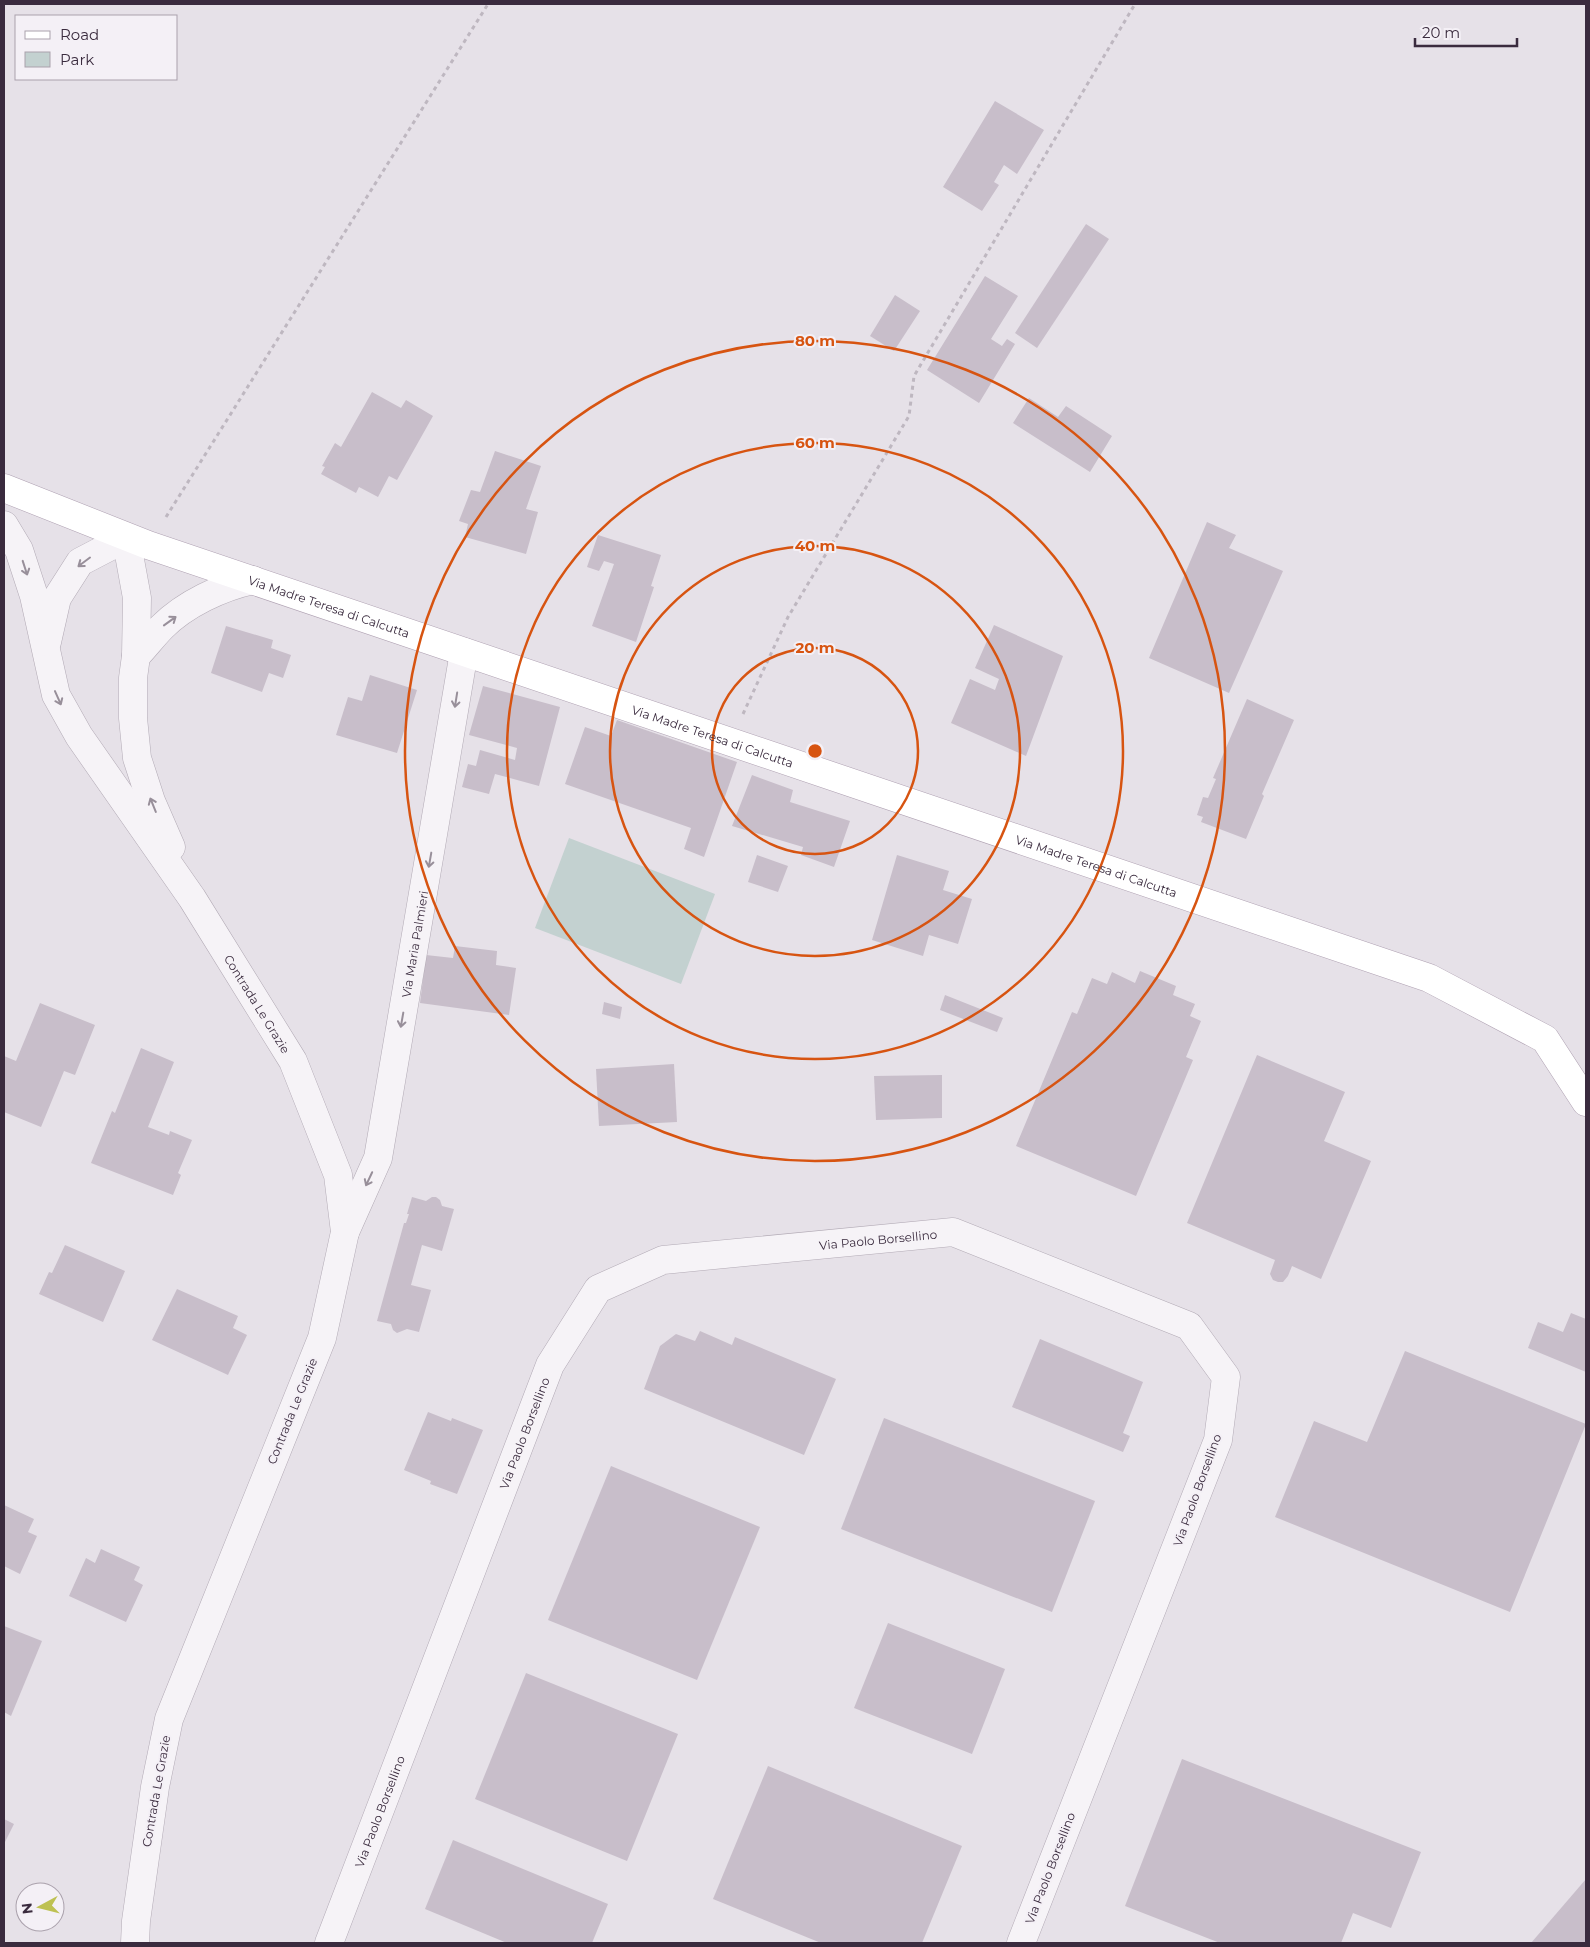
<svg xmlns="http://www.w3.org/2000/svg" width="1590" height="1947" viewBox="0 0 1590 1947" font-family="Montserrat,sans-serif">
<rect width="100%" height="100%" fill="#e6e1e8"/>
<polygon fill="#c3d1d0" points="569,838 715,894 681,984 535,928"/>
<g fill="#c8beca">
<polygon points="995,101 1044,130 1017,174 1004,165 994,182 999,185 982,211 943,187"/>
<polygon points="1086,224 1109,239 1037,348 1015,333"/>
<polygon points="985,276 1018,296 991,339 1002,346 1007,339 1015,344 979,403 927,370"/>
<polygon points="895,295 920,311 894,351 870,336"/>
<polygon points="372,392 401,408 406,400 433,416 397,480 389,476 378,497 359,487 356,493 321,474 325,467 322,466 335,443 341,447"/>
<polygon points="1029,398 1058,417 1066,406 1112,436 1090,472 1013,423"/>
<polygon points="495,451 541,466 526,509 538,512 526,554 465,537 468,524 459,521 471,490 480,492"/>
<polygon points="1207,522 1236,535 1229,548 1283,571 1229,693 1149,658"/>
<polygon points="598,535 661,555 651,586 654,587 636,642 592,626 614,564 604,561 599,571 587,567"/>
<polygon points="994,625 1063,656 1026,756 951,723 970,679 995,690 999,679 975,668"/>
<polygon points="226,626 273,640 271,648 291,655 283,678 269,673 262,692 211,673"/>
<polygon points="370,675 417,690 397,753 336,735 348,697 362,701"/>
<polygon points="483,686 560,707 539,786 495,774 489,794 462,787 468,764 476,766 480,750 515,760 517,748 469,735"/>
<polygon points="1247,699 1294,720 1262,794 1264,796 1246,839 1201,822 1203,817 1197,815 1203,797 1208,798 1216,779 1213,778"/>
<polygon points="617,720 737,762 704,857 684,849 691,828 565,784 585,727 611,736"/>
<polygon points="752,775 793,790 790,802 850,821 834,867 801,855 803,847 732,826"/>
<polygon points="757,855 788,866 778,892 748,882"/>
<polygon points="897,855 949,871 943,890 972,899 958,944 929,935 923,956 872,940"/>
<polygon points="455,946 497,951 496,965 516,968 509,1015 420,1003 426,955 453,958"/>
<polygon points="1140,971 1176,986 1173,995 1195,1004 1190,1016 1201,1021 1186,1057 1193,1060 1136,1196 1016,1146 1072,1012 1077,1014 1092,978 1107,984 1112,972 1135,983"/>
<polygon points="945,995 1003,1018 997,1032 940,1010"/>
<polygon points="604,1002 622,1007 620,1019 602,1014"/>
<polygon points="40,1003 95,1025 75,1075 64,1071 41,1127 4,1112 4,1056 16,1061"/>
<polygon points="141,1048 174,1062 148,1127 169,1135 170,1131 192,1140 178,1173 181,1175 173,1195 91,1163 112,1111 115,1113"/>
<polygon points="1257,1055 1345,1092 1324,1141 1371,1161 1321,1279 1292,1266 1288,1276 1283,1282 1278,1282 1273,1280 1270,1274 1275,1260 1187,1223"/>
<polygon points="674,1064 677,1122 599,1126 596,1069"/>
<polygon points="942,1075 942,1118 876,1120 874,1076"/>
<polygon points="412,1197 426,1201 432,1197 436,1197 440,1200 442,1206 454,1209 442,1251 422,1245 411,1285 431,1290 419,1332 407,1329 397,1333 393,1330 391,1324 377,1321 404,1223 406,1223 409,1214 407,1214"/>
<polygon points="65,1245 125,1271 103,1322 39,1294 49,1272 52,1273"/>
<polygon points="177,1289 238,1316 233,1328 247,1335 228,1375 152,1340"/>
<polygon points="1571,1313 1586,1319 1586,1372 1528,1348 1538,1322 1563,1332"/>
<polygon points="700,1331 732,1345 735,1337 836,1379 804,1455 644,1389 660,1346 676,1334 695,1341"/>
<polygon points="1040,1339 1143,1382 1123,1433 1130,1436 1123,1452 1012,1407"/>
<polygon points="1405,1351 1586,1424 1510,1612 1275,1517 1314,1421 1367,1442"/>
<polygon points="428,1412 451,1421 452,1418 483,1430 457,1494 430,1484 431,1481 404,1470"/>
<polygon points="884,1418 1095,1501 1052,1612 841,1529"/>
<polygon points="611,1466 760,1527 697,1680 548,1620"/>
<polygon points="4,1505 34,1519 28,1532 37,1536 20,1574 4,1566"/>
<polygon points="101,1549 140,1567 134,1580 143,1585 126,1622 69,1596 86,1558 95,1563"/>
<polygon points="888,1623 1005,1669 972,1754 854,1708"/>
<polygon points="4,1626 42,1641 11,1716 4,1712"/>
<polygon points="526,1673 678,1734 627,1861 475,1799"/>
<polygon points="1182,1759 1421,1852 1391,1928 1353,1913 1341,1943 1220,1943 1125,1906"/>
<polygon points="768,1766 962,1846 922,1943 821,1943 713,1899"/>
<polygon points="4,1819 14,1824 4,1844"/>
<polygon points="453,1840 608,1904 592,1943 507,1943 425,1909"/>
<polygon points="1586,1879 1586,1943 1531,1943"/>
</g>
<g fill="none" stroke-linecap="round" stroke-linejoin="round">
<defs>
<g id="minor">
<path id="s1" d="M4,525L19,550L34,596L56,695L79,736L192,898L293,1061L338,1175L345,1232L322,1338L169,1719L155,1787L136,1921L135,1943"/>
<polyline points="47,642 57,598 80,562 126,538 137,598 136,656 133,678 133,718 137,758 151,801 171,847"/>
<path d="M136,656C145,647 153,636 162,627C185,604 221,587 253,580"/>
<path id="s2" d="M345,1232L378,1158L464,652"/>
<path id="s3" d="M329,1943L550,1365L598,1289L663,1260L953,1232L1189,1326L1226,1377L1218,1440L1021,1943"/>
</g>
<g id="major">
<path id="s4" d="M4,488L148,545L1429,978L1545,1039L1586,1102"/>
</g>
</defs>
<use href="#minor" stroke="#b2aab5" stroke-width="29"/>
<use href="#major" stroke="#afa1b2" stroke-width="29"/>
<g stroke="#beb7c0" stroke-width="3" stroke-dasharray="4 4" stroke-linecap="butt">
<polyline points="166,517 488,4"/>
<polyline points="743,714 788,617 909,416 914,376 1135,4"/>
</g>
<use href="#minor" stroke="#f6f3f7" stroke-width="28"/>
<use href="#major" stroke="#fff" stroke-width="28"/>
</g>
<defs><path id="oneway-shaft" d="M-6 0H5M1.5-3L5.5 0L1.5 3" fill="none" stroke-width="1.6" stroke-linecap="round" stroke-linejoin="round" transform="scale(1.25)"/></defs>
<g stroke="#988f9a">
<use href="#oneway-shaft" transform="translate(84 562) rotate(143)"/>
<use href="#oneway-shaft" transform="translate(25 568) rotate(72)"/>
<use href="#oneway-shaft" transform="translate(170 621) rotate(-36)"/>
<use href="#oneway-shaft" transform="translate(58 698) rotate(66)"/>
<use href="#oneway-shaft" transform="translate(456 700) rotate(99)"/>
<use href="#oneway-shaft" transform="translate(153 805) rotate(-112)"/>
<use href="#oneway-shaft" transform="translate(430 860) rotate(100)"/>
<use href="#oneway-shaft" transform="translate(402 1020) rotate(100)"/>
<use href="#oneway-shaft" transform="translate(369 1179) rotate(115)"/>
</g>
<g fill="none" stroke="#d75411" stroke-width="2.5">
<circle cx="815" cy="751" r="103"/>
<circle cx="815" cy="751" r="205"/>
<circle cx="815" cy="751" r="308"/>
<circle cx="815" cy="751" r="410"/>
</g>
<g text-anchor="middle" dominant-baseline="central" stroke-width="4" stroke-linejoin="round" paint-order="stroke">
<g font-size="12" fill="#3a2b3e" stroke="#f4f0f6">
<text stroke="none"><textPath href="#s4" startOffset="346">Via Madre Teresa di Calcutta</textPath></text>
<text stroke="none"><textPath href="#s4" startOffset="751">Via Madre Teresa di Calcutta</textPath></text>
<text stroke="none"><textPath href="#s4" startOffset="1156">Via Madre Teresa di Calcutta</textPath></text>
<text stroke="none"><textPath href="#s2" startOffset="298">Via Maria Palmieri</textPath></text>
<text stroke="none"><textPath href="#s1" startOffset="548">Contrada Le Grazie</textPath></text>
<text stroke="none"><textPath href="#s3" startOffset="996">Via Paolo Borsellino</textPath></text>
<text transform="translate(292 1411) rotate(-68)">Contrada Le Grazie</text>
<text stroke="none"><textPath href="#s3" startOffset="546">Via Paolo Borsellino</textPath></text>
<text transform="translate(1197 1490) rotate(-70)">Via Paolo Borsellino</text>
<text transform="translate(156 1791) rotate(-80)">Contrada Le Grazie</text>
<text stroke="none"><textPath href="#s3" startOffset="141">Via Paolo Borsellino</textPath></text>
<text transform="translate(1050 1868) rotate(-69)">Via Paolo Borsellino</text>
</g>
</g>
<circle cx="815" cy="751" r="8" fill="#d75411" stroke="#f4f0f6" stroke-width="2.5"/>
<g font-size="15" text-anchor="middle" font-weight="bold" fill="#d75411" stroke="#f4f0f6" stroke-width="4" stroke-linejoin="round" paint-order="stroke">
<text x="815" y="346">80 m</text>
<text x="815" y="448">60 m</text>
<text x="815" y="551">40 m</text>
<text x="815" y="653">20 m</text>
</g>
<rect width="1590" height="1947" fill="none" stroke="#3a2b3e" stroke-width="10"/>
<rect x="15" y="15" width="162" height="65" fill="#f4f0f6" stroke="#aaa1ac"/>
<rect x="25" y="31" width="25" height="8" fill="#ffffff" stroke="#aaa1ac"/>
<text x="60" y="40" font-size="15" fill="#3a2b3e">Road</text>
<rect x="25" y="52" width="25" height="15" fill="#c3d1d0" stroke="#aaa1ac"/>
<text x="60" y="65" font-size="15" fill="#3a2b3e">Park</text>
<g transform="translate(40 1907) rotate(263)"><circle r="24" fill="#f4f0f6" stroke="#aaa1ac"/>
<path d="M0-4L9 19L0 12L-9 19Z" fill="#bec152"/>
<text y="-8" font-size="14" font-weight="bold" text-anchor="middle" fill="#3a2b3e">N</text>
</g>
<path d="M1415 38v8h102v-8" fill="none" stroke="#3a2b3e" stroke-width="2.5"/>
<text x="1422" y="38" font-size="15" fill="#3a2b3e" stroke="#f4f0f6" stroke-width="4" paint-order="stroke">20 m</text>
</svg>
